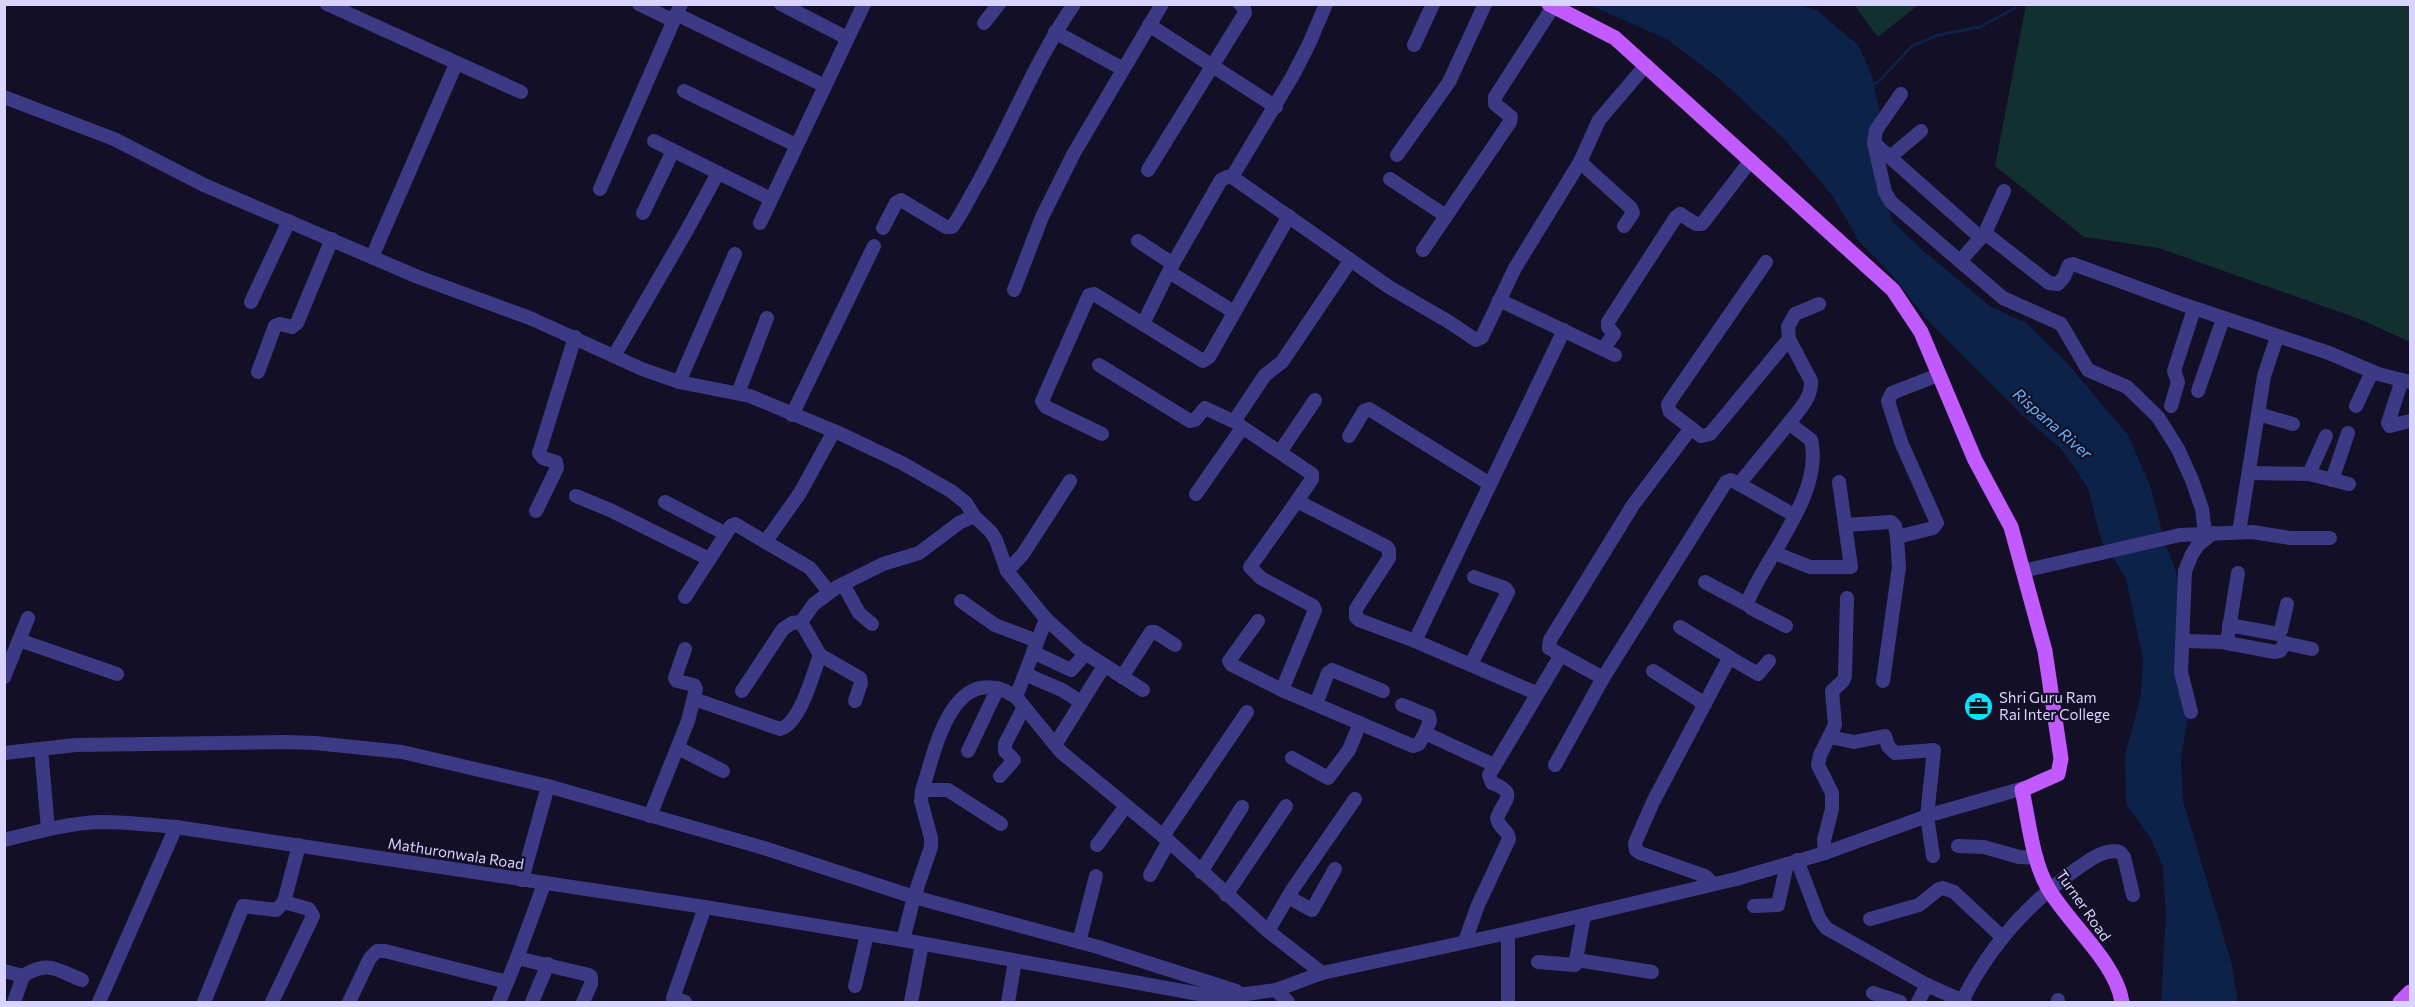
<svg xmlns="http://www.w3.org/2000/svg" width="2415" height="1007" viewBox="0 0 2415 1007" font-family="Commissioner,sans-serif">
<rect width="100%" height="100%" fill="#130f26"/>
<g fill="#12302f">
<polygon points="1854,5 1918,5 1878,37"/>
<polygon points="2026,5 2410,5 2410,342 2362,320 2159,248 2084,237 1995,166"/>
</g>
<polygon fill="#0c2248" points="1795,4 1818,11 1858,45 1871,73 1881,117 1869,132 1892,221 1921,249 1991,307 2026,323 2067,363 2128,435 2150,485 2165,543 2177,574 2181,641 2189,710 2181,758 2183,801 2231,961 2238,1002 2161,1002 2166,915 2163,866 2150,837 2126,804 2125,756 2141,694 2143,660 2126,578 2101,540 2088,488 2062,450 2023,416 1931,324 1890,273 1859,241 1832,195 1785,140 1719,78 1668,40 1590,5"/>
<g fill="none" stroke-linecap="round" stroke-linejoin="round">
<polyline stroke="#0c2248" stroke-width="3" points="1871,86 1879,81 1912,46 1938,35 1980,27 2015,8 2016,4"/>
<g stroke="#3d3a85" stroke-width="14">
<polyline points="327,4 521,92"/>
<polyline points="639,4 672,20"/>
<polyline points="781,4 847,38"/>
<polyline points="1326,4 1309,44 1292,77 1232,177 1389,287 1449,322 1476,340 1482,337 1515,268 1580,162 1599,120 1646,65"/>
<polyline points="676,14 825,86"/>
<polyline points="984,23 999,4"/>
<polyline points="1149,25 1276,107"/>
<polyline points="1055,32 1123,69"/>
<polyline points="1414,45 1433,4"/>
<polyline points="684,91 796,145"/>
<polyline points="1901,94 1876,130 1874,143 1885,192 1891,202 2003,298 2061,324 2088,370 2127,387 2158,417 2178,449 2192,480 2202,509 2205,533"/>
<polyline points="4,97 114,139 204,185 418,277 530,318 642,369 679,382 750,396 841,434 902,463 951,491 966,503 974,516"/>
<polyline points="654,141 771,199"/>
<polyline points="1874,143 1981,238"/>
<polyline points="1397,155 1449,82 1485,4"/>
<polyline points="1890,157 1921,131"/>
<polyline points="1580,162 1631,208 1633,213 1624,226"/>
<polyline points="1148,170 1245,13 1244,8 1240,4"/>
<polyline points="1390,179 1446,216"/>
<polyline points="600,189 681,4"/>
<polyline points="643,213 673,151"/>
<polyline points="760,223 864,4"/>
<path d="M883,228L896,203L901,200L946,227H952C962,214 969,198 978,183C1011,124 1035,61 1074,4"/>
<polyline points="1985,233 2049,283 2058,284 2064,277 2069,265 2073,264 2182,304 2329,353 2378,374 2410,382"/>
<polyline points="1138,241 1173,264"/>
<polyline points="1423,250 1510,122 1511,117 1495,104 1495,97 1553,7"/>
<polyline points="372,257 456,64"/>
<polyline points="1961,260 1985,233 2004,191"/>
<polyline points="1169,272 1234,312"/>
<polyline points="1014,290 1042,217 1074,153 1162,4"/>
<polyline points="1499,300 1615,355"/>
<polyline points="251,302 289,221"/>
<polyline points="1143,324 1170,269 1221,180 1227,177 1232,177"/>
<path d="M1789,339L1811,381C1812,398 1799,410 1789,423"/>
<polyline points="1603,349 1614,334 1608,327 1608,322 1676,217 1680,214 1696,224 1702,224 1751,160"/>
<polyline points="614,356 687,230 718,173"/>
<polyline points="1099,365 1190,421 1195,420 1205,408 1235,422"/>
<polyline points="258,372 275,326 280,324 292,327 297,323 332,239"/>
<polyline points="2402,380 2388,423 2390,426 2410,421"/>
<polyline points="679,382 735,254"/>
<polyline points="2198,391 2223,319"/>
<polyline points="738,393 767,318"/>
<polyline points="2171,406 2178,382 2174,371 2194,309"/>
<polyline points="2356,406 2372,372"/>
<polyline points="2258,414 2293,424"/>
<polyline points="792,415 874,246"/>
<polyline points="1242,427 1312,474 1312,479 1297,501"/>
<polyline points="1691,428 1701,436 1710,434 1789,339 1788,327 1795,314 1819,304"/>
<polyline points="1102,434 1046,407 1042,401 1089,295 1094,294 1203,361 1209,357 1289,216"/>
<polyline points="1349,436 1364,411 1369,409 1490,484"/>
<polyline points="1280,452 1315,400"/>
<polyline points="2249,473 2309,474 2349,484"/>
<polyline points="2309,474 2326,436"/>
<polyline points="2332,480 2348,433"/>
<polyline points="1739,484 1794,515"/>
<polyline points="1196,494 1242,428 1235,420 1265,375 1282,362 1350,261"/>
<polyline points="576,496 610,510 709,559"/>
<polyline points="665,502 726,534"/>
<polyline points="536,511 557,468 556,462 543,458 539,453 575,337"/>
<polyline points="1846,525 1891,522 1895,526 1897,537"/>
<polyline points="2239,532 2264,376 2277,337"/>
<polyline points="766,541 800,493 834,431"/>
<polyline points="1775,553 1810,567 1851,567 1839,482"/>
<polyline points="1007,571 1023,554 1070,481"/>
<polyline points="2023,571 2180,535 2252,532 2290,538 2330,538"/>
<polyline points="1705,582 1748,605"/>
<polyline points="843,584 859,613 872,624"/>
<polyline points="685,597 731,526 735,524 810,568 829,592"/>
<polyline points="961,601 995,625 1037,641"/>
<polyline points="1046,619 1079,649 1143,690"/>
<polyline points="1258,621 1229,661 1232,665 1282,690 1413,746 1419,744 1425,733 1494,765"/>
<polyline points="2229,625 2278,634 2281,630 2287,604"/>
<polyline points="1680,627 1731,658"/>
<polyline points="2228,635 2238,573"/>
<polyline points="19,640 117,674"/>
<polyline points="1415,641 1564,330"/>
<polyline points="2183,641 2222,642 2275,652 2280,651 2285,643 2312,649"/>
<polyline points="1033,652 1071,670 1086,653"/>
<polyline points="820,655 860,678 861,683 855,701"/>
<path d="M1561,655L1603,678L1726,482L1731,480L1739,484L1789,423L1811,440C1824,493 1766,556 1747,603L1751,608L1786,626"/>
<polyline points="1471,664 1508,592 1505,588 1474,577"/>
<polyline points="1653,671 1705,704"/>
<polyline points="1025,674 1062,690 1081,702"/>
<polyline points="4,677 28,618"/>
<polyline points="1122,677 1151,632 1155,632 1175,645"/>
<polyline points="1883,681 1899,567 1897,537 1933,528 1937,523 1901,442 1888,401 1892,393 1938,375"/>
<polyline points="1282,690 1315,610 1313,606 1261,578 1250,567 1297,501 1387,547 1389,550 1389,558 1356,609 1356,617 1359,620 1415,641 1536,693"/>
<polyline points="742,691 783,629 792,623 801,622"/>
<path d="M694,699L780,729C800,724 813,674 820,655L801,622L814,604L837,587L883,564L919,553L959,523L974,516L991,532L996,540L1007,571L1046,619L1016,697L1061,752L1163,836L1268,931L1322,973"/>
<polyline points="1316,704 1328,673 1332,670 1383,691"/>
<polyline points="1402,705 1429,716 1430,721 1425,733"/>
<polyline points="2191,712 2181,672 2185,571 2192,554 2198,545 2213,533"/>
<polyline points="1830,737 1854,742 1885,736 1888,746 1895,753 1934,750 1927,816 1933,856"/>
<polyline points="1055,745 1104,666"/>
<polyline points="678,748 723,771"/>
<polyline points="41,749 48,829"/>
<polyline points="968,751 998,688"/>
<polyline points="4,753 76,745 285,742 315,743 402,752 548,786 764,848 914,897 1098,947 1236,991"/>
<polyline points="1292,758 1328,778 1349,750 1360,723"/>
<polyline points="1555,765 1603,678"/>
<polyline points="1000,776 1014,760 1005,751 1005,744 1024,707"/>
<polyline points="923,788 930,790 948,790 1001,824"/>
<polyline points="650,816 688,721 696,689 694,685 677,681 675,678 685,649"/>
<polyline points="1163,836 1247,712"/>
<path d="M4,840C36,832 68,823 101,822C126,822 151,825 176,827L705,907L903,940L1199,994H1246L1276,990L1322,973L1508,933L1736,879L1825,853L1930,815L2024,788"/>
<polyline points="1097,845 1126,806"/>
<polyline points="1958,846 1984,847 2019,857 2037,858"/>
<polyline points="1825,853 1824,840 1832,809 1832,793 1818,765 1820,755 1835,725 1832,691 1843,681 1845,676 1847,598"/>
<polyline points="1797,860 1819,918 1826,928 1927,985 1965,1002"/>
<polyline points="1201,872 1242,807"/>
<polyline points="1150,875 1169,841"/>
<polyline points="522,880 548,786"/>
<polyline points="1713,884 1705,876 1640,853 1636,850 1635,843 1653,802 1728,660 1732,659 1758,674 1769,661"/>
<polyline points="1226,895 1286,806"/>
<polyline points="1288,897 1312,910 1335,869"/>
<polyline points="1754,906 1778,905 1787,864"/>
<polyline points="1870,919 1919,905 1939,889 1943,888 1954,892 2002,937"/>
<polyline points="1268,931 1292,890 1355,799"/>
<path d="M903,940L914,897L931,847V838L921,801L922,791C933,758 948,674 999,689C1005,690 1011,694 1016,697"/>
<path d="M1465,941L1478,905L1509,839C1508,829 1498,828 1497,818C1505,798 1518,793 1492,783L1489,775L1561,655L1549,648L1550,640L1633,505L1691,428L1670,412L1668,405L1670,401L1766,262"/>
<polyline points="1079,942 1096,876"/>
<polyline points="517,958 589,975 591,977 591,984 583,1002"/>
<polyline points="1577,960 1652,972"/>
<polyline points="1538,962 1575,965 1584,916"/>
<polyline points="4,971 23,976 14,1002"/>
<path d="M23,976C49,960 56,970 82,980"/>
<polyline points="855,986 867,934"/>
<polyline points="1276,990 1288,1002"/>
<polyline points="1873,993 1900,1002"/>
<path d="M1962,1001C1989,947 2026,905 2075,870C2088,861 2104,848 2120,852L2124,857L2133,895"/>
<polyline points="99,1002 176,827"/>
<polyline points="204,1002 243,906 276,910 284,902"/>
<polyline points="272,1002 313,916 309,909 284,902 299,845"/>
<polyline points="349,1002 370,958 377,951 385,951 507,982"/>
<polyline points="499,1002 517,958 544,884"/>
<polyline points="532,1002 548,964"/>
<polyline points="685,1002 673,998 705,907"/>
<polyline points="911,1002 922,944"/>
<polyline points="1008,1002 1015,961"/>
<polyline points="1508,1002 1508,933"/>
<polyline points="1918,1002 1927,985"/>
<polyline points="2058,1002 2058,1000"/>
</g>
<g stroke="#c25bff" stroke-width="15">
<path d="M1549,4L1615,38L1893,290L1921,332L1975,460L2011,527L2045,651L2061,759L2058,774L2022,790C2029,822 2032,860 2048,888C2068,923 2116,962 2122,1002"/>
<polyline points="2400,1002 2410,992"/>
</g>
</g>
<defs>
<symbol id="office-disc" viewBox="-11 -11 22 22"><circle r="9.5" fill="#00e5ff" stroke="#130f26"/><path d="M-6-3h4V-5.5h4V-3h4V5H-6ZM-1-4.5V-3h2v-1.5ZM-6 0V1H6V0Z" fill="#111"/></symbol>
</defs>
<g fill-rule="evenodd">
<use href="#office-disc" x="1962" y="690" width="33" height="33"/>
</g>
<g text-anchor="middle" dominant-baseline="central" stroke-width="4.5" stroke-linejoin="round" paint-order="stroke">
<g font-size="15" fill="#d9d4ff" stroke="#130f26" text-anchor="start">
<text x="1999" y="697">Shri Guru Ram<tspan x="1999" dy="17">Rai Inter College</tspan></text>
</g>
<g font-size="15" fill="#d9d4ff" stroke="#130f26">
<text transform="translate(456 853) rotate(9)">Mathuronwala Road</text>
<text transform="translate(2084 905) rotate(55)">Turner Road</text>
</g>
<g font-size="16" font-style="italic" fill="#62b6ff" stroke="#130f26">
<text transform="translate(2053 423) rotate(41)">Rispana River</text>
</g>
</g>
<rect width="2415" height="1007" fill="none" stroke="#d9d4ff" stroke-width="12"/>
</svg>
